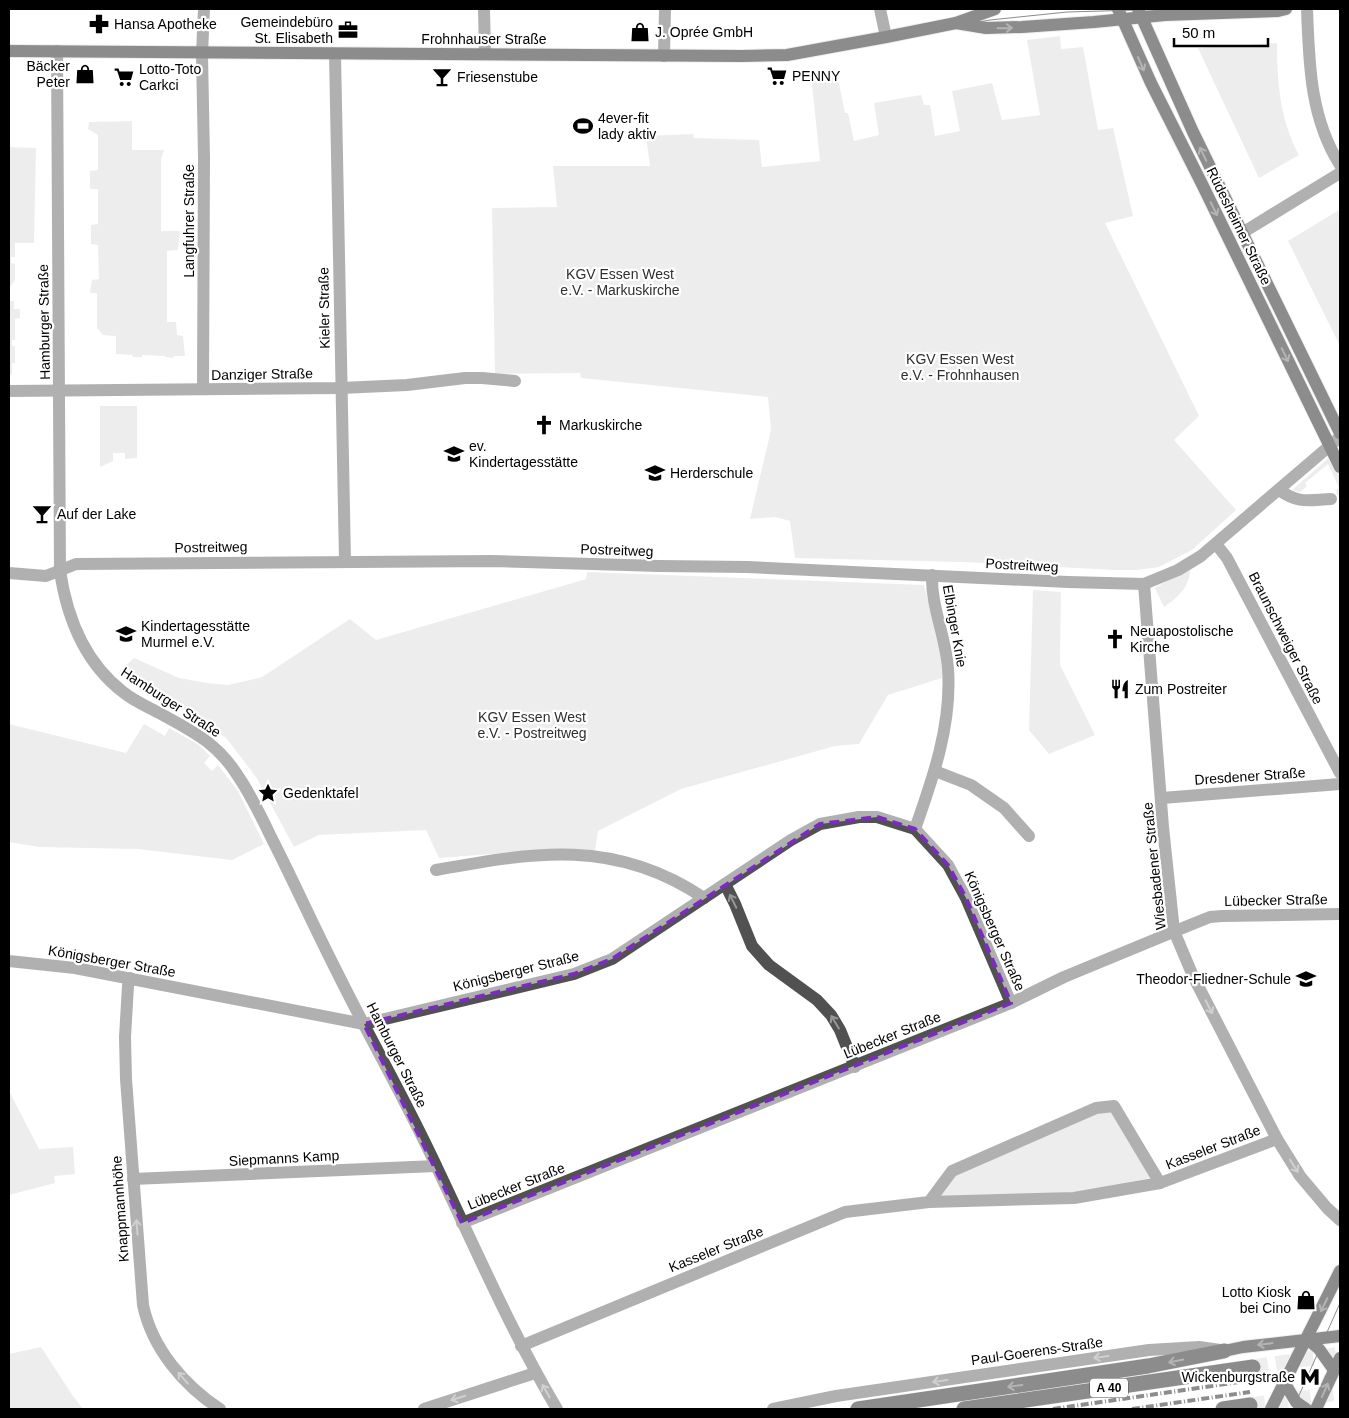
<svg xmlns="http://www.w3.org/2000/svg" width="1349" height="1418" viewBox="0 0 1349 1418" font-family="Arial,sans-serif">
<rect width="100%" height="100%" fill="#fff"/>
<g fill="#d8d8d8">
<polygon points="1060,36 1061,49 1083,47 1098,130 1113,128 1133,216 1105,223 1199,416 1174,440 1236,510 1192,550 1159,567 1137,570 1113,570 962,562 795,558 790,521 775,517 750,519 771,430 768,397 581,378 580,373 495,374 492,208 557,207 553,166 650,166 646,136 693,134 694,138 759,140 762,167 820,161 811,74 836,69 845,113 848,113 854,141 879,135 874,103 921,95 924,105 930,105 935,136 960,131 952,91 992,83 1002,120 1040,115 1027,40"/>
<path d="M1277,43C1277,82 1280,120 1299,155L1259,178L1198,48Z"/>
<polygon points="132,121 132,150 164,150 161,160 161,231 180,231 178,250 167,251 167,322 176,322 177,335 183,336 185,356 174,356 173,358 165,357 165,356 142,355 142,357 133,357 132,355 116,354 116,336 103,335 97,328 97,293 90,293 92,280 99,279 98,245 91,244 91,225 98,224 98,189 90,189 90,171 98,170 98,135 88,129 89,122"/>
<polygon points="9,147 36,148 34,243 15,243 15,257 11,257 11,263 15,264 15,280 11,286 9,286"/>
<polygon points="1339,210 1340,213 1340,346 1288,241"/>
<polygon points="9,301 14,301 14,309 20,309 20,318 15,319 15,340 12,340 12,346 15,346 15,363 12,363 12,374 9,375"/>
<polygon points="100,406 137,406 137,458 125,459 125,453 113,453 113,461 100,467"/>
<polygon points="1332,455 1340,475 1340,494 1337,495 1336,490 1339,488 1328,464 1305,483 1307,486 1300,492 1292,490"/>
<path d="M1190,570C1190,587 1177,598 1164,607L1155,588L1180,573Z"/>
<polygon points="587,572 924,585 941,649 942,678 888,695 859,744 835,746 681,789 598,831 595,851 517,852 439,858 426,830 319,835 294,847 256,777 226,738 198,718 118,673 134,658 179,678 207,683 228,685 262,677 350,619 376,640 586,579"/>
<polygon points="1033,590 1061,592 1060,665 1095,735 1049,754 1029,730"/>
<polygon points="9,724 126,753 144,724 165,736 169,728 199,745 210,756 204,763 212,771 218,765 238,791 264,844 232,860 137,849 39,847 9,842"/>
<polygon points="9,1091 39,1149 73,1147 75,1174 54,1176 55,1183 9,1195"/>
<polygon points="1095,1111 1113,1112 1150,1178 1073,1194 940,1197 955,1176"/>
<polygon points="41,1347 73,1396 83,1409 9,1409 9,1354"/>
</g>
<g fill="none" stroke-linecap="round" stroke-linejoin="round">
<g stroke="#d9d9d9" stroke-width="15" stroke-dasharray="15 8" stroke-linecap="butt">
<polyline points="1253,1367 1340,1354"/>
<polyline points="1250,1405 1340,1393"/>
</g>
<defs>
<g id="major">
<polyline points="1118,9 1151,83 1202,184 1340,467"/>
<polyline points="1138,9 1193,132 1340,433"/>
<polyline points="956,23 986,28 1022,27 1094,22 1165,15 1278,11 1286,9"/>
<polyline points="9,51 742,56 787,55 886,37 956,23 995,9"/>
<polyline points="1307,1339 1319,1349 1334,1370"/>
<polyline points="1224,1351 1243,1347 1340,1336"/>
<polyline points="1284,1382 1296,1402 1306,1409"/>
<polyline points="1271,1409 1340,1271"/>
<polyline points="1316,1409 1340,1358"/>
</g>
<g id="highway">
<polyline points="858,1409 1148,1366 1224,1351"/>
<polyline points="964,1409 1253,1367"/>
<polyline points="1223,1409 1250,1405"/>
</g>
</defs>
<use href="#major" stroke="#dbdbdb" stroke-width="14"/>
<use href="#highway" stroke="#dbdbdb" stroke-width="16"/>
<g stroke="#515151" stroke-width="12">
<polyline points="484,9 485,54"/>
<polyline points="880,9 886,37"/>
<path d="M1307,9C1309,63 1310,118 1340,165"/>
<path d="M57,51L60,571C67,618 84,662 123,692C134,701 148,707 161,714C194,732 218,744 238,776C251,795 261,816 271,837C294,882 314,927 337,972C370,1039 408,1104 439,1172C477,1252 512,1333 557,1409"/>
<polyline points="335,54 345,561"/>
<polyline points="664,56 665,9"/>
<polyline points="1242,233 1340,173"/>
<polyline points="203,389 204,158 202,54 204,9"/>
<polyline points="9,391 341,388 407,385 465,378 482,378 515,381"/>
<path d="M1279,490C1299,504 1308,500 1331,499"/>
<polyline points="1216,544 1227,558 1340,773"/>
<polyline points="9,573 46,576 76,564 492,561 659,566 747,567 1068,582 1144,584 1178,570 1201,556 1340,437"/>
<polyline points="1144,584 1163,827 1174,931 1193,976 1277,1139 1300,1176 1327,1208 1340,1220"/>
<polyline points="935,771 971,785 1004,808 1029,836"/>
<polyline points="1162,798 1340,784"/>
<path d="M915,829C933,778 952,724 948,669C946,637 931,607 932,575"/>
<path d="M436,870C535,852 615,838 704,898"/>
<polyline points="725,884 735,904 752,946 769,965 817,1000 831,1015 840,1030 855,1067"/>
<polyline points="9,961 75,968 364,1024 574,974 612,959 791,840 820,824 859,817 877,817 915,829 948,865 966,898 1011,1003"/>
<path d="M130,978L128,986L125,1037L126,1079L143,1305C152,1348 184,1386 220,1409"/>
<polyline points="133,1179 436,1166"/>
<polyline points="929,1202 1074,1198 1160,1183"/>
<polyline points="462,1223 1011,1003 1064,977 1190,925 1210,917 1222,916 1340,914"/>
<polyline points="521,1346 845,1212 929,1202 952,1171 1096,1108 1114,1106 1160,1183 1277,1139"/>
<polyline points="424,1409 535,1373"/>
<polyline points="773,1409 836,1396 1149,1350 1199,1347 1220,1350"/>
</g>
<use href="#major" stroke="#000" stroke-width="12"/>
<use href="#highway" stroke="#000" stroke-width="15"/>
<g stroke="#000" stroke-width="1">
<path d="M9,55C195,58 382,56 568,57C641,57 714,62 787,58L990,20L1067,12L1174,9"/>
<polyline points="1293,1409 1340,1303"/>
</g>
<g stroke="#000" stroke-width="4" stroke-dasharray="8 2.5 1 2.5" stroke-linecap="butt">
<polyline points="1053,1409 1253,1380"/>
<polyline points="1132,1409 1250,1392"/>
</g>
</g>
<defs><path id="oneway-shaft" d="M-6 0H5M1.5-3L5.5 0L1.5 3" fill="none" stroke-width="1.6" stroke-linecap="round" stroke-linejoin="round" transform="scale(1.25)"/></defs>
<g stroke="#595959">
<use href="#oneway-shaft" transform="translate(1005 28) rotate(-1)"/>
<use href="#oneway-shaft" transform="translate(1141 64) rotate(66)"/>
<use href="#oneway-shaft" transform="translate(1203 154) rotate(-116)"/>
<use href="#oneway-shaft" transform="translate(1214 209) rotate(64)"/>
<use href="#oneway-shaft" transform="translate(1285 355) rotate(64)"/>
<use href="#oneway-shaft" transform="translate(1324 1305) rotate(116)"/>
<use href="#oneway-shaft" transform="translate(1265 1344) rotate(173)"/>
<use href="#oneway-shaft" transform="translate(1176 1361) rotate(169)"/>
<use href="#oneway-shaft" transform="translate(1015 1386) rotate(172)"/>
<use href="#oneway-shaft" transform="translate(1325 1390) rotate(-66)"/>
</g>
<g stroke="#979797">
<use href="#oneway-shaft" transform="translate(733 901) rotate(-116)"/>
<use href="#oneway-shaft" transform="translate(1209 1007) rotate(63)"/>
<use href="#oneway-shaft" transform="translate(835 1022) rotate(-121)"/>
<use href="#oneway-shaft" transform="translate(1294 1166) rotate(58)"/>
<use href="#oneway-shaft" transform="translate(137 1227) rotate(-94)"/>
<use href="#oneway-shaft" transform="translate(1101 1357) rotate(172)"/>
<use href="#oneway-shaft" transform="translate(183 1378) rotate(-131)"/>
<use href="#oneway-shaft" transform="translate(940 1381) rotate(172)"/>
<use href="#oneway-shaft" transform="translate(546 1391) rotate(-120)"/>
<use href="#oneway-shaft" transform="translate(458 1398) rotate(162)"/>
</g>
<path d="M0 0H1349V1418H0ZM877,817L915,829L948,865L966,898L1011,1003L462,1223L364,1024L574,974L612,959L820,824Z" fill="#fff" fill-opacity=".55" fill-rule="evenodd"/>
<path fill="none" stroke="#7b2cbf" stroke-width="4" stroke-dasharray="10 6" stroke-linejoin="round" d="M877,817L915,829L948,865L966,898L1011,1003L462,1223L364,1024L574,974L612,959L820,824Z"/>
<defs>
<symbol id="pharmacy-bare" viewBox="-9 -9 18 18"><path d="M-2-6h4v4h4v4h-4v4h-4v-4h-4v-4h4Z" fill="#000" stroke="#fff" stroke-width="2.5" paint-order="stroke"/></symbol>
<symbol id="office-bare" viewBox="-9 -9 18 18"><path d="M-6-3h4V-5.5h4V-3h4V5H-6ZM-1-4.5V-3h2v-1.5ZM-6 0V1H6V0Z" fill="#000" stroke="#fff" stroke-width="2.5" paint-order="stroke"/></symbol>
<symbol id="shop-bare" viewBox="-9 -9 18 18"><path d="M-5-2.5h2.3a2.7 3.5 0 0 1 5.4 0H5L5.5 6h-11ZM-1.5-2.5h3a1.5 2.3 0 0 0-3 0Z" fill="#000" stroke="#fff" stroke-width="2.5" paint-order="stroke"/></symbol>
<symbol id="supermarket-bare" viewBox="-9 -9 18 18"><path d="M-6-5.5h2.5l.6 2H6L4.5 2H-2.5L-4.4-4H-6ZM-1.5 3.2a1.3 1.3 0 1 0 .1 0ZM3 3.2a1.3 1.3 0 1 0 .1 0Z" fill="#000" stroke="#fff" stroke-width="2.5" paint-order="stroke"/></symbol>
<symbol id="bar-bare" viewBox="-9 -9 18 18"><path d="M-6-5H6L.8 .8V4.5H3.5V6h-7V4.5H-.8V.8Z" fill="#000" stroke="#fff" stroke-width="2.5" paint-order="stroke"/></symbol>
<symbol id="stadium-bare" viewBox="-9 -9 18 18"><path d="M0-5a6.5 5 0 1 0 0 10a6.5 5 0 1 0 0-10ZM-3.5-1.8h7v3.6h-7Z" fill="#000" stroke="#fff" stroke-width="2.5" paint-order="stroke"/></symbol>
<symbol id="church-bare" viewBox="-9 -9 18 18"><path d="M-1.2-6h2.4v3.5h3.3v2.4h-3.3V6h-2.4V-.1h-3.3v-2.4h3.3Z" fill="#000" stroke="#fff" stroke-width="2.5" paint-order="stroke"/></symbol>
<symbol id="school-bare" viewBox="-9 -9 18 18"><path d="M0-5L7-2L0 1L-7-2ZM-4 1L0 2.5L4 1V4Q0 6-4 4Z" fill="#000" stroke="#fff" stroke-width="2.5" paint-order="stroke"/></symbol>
<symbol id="restaurant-bare" viewBox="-9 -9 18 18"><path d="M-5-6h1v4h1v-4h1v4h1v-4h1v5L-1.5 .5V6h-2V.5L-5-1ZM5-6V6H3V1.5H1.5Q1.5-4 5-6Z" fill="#000" stroke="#fff" stroke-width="2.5" paint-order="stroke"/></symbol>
<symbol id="sight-bare" viewBox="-9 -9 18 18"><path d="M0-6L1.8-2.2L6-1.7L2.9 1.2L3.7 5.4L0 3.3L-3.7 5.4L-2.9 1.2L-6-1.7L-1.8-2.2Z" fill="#000" stroke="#fff" stroke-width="2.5" paint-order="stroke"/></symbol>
<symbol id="metro-bare" viewBox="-9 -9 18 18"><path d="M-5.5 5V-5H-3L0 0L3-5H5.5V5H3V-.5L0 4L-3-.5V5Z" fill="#000" stroke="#fff" stroke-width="2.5" paint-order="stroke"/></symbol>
</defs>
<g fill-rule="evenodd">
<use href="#pharmacy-bare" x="85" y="10" width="28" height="28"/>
<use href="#office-bare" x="334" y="16" width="28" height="28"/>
<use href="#shop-bare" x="626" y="18" width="28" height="28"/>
<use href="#shop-bare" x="71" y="60" width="28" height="28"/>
<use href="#supermarket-bare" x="763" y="62" width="28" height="28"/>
<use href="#supermarket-bare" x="110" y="63" width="28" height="28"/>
<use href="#bar-bare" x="428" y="63" width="28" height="28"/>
<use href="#stadium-bare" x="569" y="112" width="28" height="28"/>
<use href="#church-bare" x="530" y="411" width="28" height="28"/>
<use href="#school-bare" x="440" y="440" width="28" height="28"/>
<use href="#school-bare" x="641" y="459" width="28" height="28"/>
<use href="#bar-bare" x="28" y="500" width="28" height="28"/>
<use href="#school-bare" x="112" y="620" width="28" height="28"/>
<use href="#church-bare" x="1101" y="625" width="28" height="28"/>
<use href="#restaurant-bare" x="1106" y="675" width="28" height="28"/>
<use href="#sight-bare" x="254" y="779" width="28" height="28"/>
<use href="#school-bare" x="1292" y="965" width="28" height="28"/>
<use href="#shop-bare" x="1292" y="1286" width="28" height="28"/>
<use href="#metro-bare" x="1296" y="1363" width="28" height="28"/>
</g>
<g text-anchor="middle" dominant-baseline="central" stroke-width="4.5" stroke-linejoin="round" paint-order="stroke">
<rect fill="#fff" stroke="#4c4c4c" stroke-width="1" x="1090" y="1378.5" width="38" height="19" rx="4"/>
<g font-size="12" font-weight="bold" fill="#000">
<text x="1109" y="1388">A 40</text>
</g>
<g font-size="14" fill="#000" stroke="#fff" text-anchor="start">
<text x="333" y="22" text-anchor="end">Gemeindebüro<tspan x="333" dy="16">St. Elisabeth</tspan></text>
<text x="114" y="24">Hansa Apotheke</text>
<text x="655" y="32">J. Oprée GmbH</text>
<text x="70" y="66" text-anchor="end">Bäcker<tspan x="70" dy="16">Peter</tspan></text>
<text x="139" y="69">Lotto-Toto<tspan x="139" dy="16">Carkci</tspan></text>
<text x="792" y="76">PENNY</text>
<text x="457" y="77">Friesenstube</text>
<text x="598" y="118">4ever-fit<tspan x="598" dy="16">lady aktiv</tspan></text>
<text x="559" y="425">Markuskirche</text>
<text x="469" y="446">ev.<tspan x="469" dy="16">Kindertagesstätte</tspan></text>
<text x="670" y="473">Herderschule</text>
<text x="57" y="514">Auf der Lake</text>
<text x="141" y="626">Kindertagesstätte<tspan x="141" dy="16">Murmel e.V.</tspan></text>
<text x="1130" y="631">Neuapostolische<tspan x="1130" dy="16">Kirche</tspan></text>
<text x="1135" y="689">Zum Postreiter</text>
<text x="283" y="793">Gedenktafel</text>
<text x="1291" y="979" text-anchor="end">Theodor-Fliedner-Schule</text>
<text x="1291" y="1292" text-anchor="end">Lotto Kiosk<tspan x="1291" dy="16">bei Cino</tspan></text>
<text x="1295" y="1377" text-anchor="end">Wickenburgstraße</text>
</g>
<g font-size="14" fill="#000" stroke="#fff">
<text x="484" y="39">Frohnhauser Straße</text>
<text transform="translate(189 221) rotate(-90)">Langfuhrer Straße</text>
<text transform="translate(1239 226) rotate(64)">Rüdesheimer Straße</text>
<text transform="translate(324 308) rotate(-91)">Kieler Straße</text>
<text transform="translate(44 322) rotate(-91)">Hamburger Straße</text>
<text transform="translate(262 374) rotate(-1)">Danziger Straße</text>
<text transform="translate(211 547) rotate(-1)">Postreitweg</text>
<text transform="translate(617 550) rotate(2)">Postreitweg</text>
<text transform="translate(1022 565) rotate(3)">Postreitweg</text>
<text transform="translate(955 626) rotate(80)">Elbinger Knie</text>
<text transform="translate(1286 638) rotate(63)">Braunschweiger Straße</text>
<text transform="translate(171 702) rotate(33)">Hamburger Straße</text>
<text transform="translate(1250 776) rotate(-4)">Dresdener Straße</text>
<text transform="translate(1154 866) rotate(-96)">Wiesbadener Straße</text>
<text transform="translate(1276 900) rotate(-1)">Lübecker Straße</text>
<text transform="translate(995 931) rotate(66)">Königsberger Straße</text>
<text transform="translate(112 961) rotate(10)">Königsberger Straße</text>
<text transform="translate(516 971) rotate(-14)">Königsberger Straße</text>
<text transform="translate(892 1035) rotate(-22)">Lübecker Straße</text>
<text transform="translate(397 1055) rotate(63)">Hamburger Straße</text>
<text transform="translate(1213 1147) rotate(-21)">Kasseler Straße</text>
<text transform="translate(284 1158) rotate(-3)">Siepmanns Kamp</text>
<text transform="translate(516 1186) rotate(-22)">Lübecker Straße</text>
<text transform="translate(120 1209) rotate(-94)">Knappmannhöhe</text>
<text transform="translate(716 1249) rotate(-22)">Kasseler Straße</text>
<text transform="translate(1037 1351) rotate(-8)">Paul-Goerens-Straße</text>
</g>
<g font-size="14" fill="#2f2f2f" stroke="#fff">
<text x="620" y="274">KGV Essen West<tspan x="620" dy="16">e.V. - Markuskirche</tspan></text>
<text x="960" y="359">KGV Essen West<tspan x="960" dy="16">e.V. - Frohnhausen</tspan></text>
<text x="532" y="717">KGV Essen West<tspan x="532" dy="16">e.V. - Postreitweg</tspan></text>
</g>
</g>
<rect width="1349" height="1418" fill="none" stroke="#000000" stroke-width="20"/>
<path d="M1174 38v8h94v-8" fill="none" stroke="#000000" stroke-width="2.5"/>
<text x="1182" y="38" font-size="15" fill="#000000" stroke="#ffffff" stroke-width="4" paint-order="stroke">50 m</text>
</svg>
